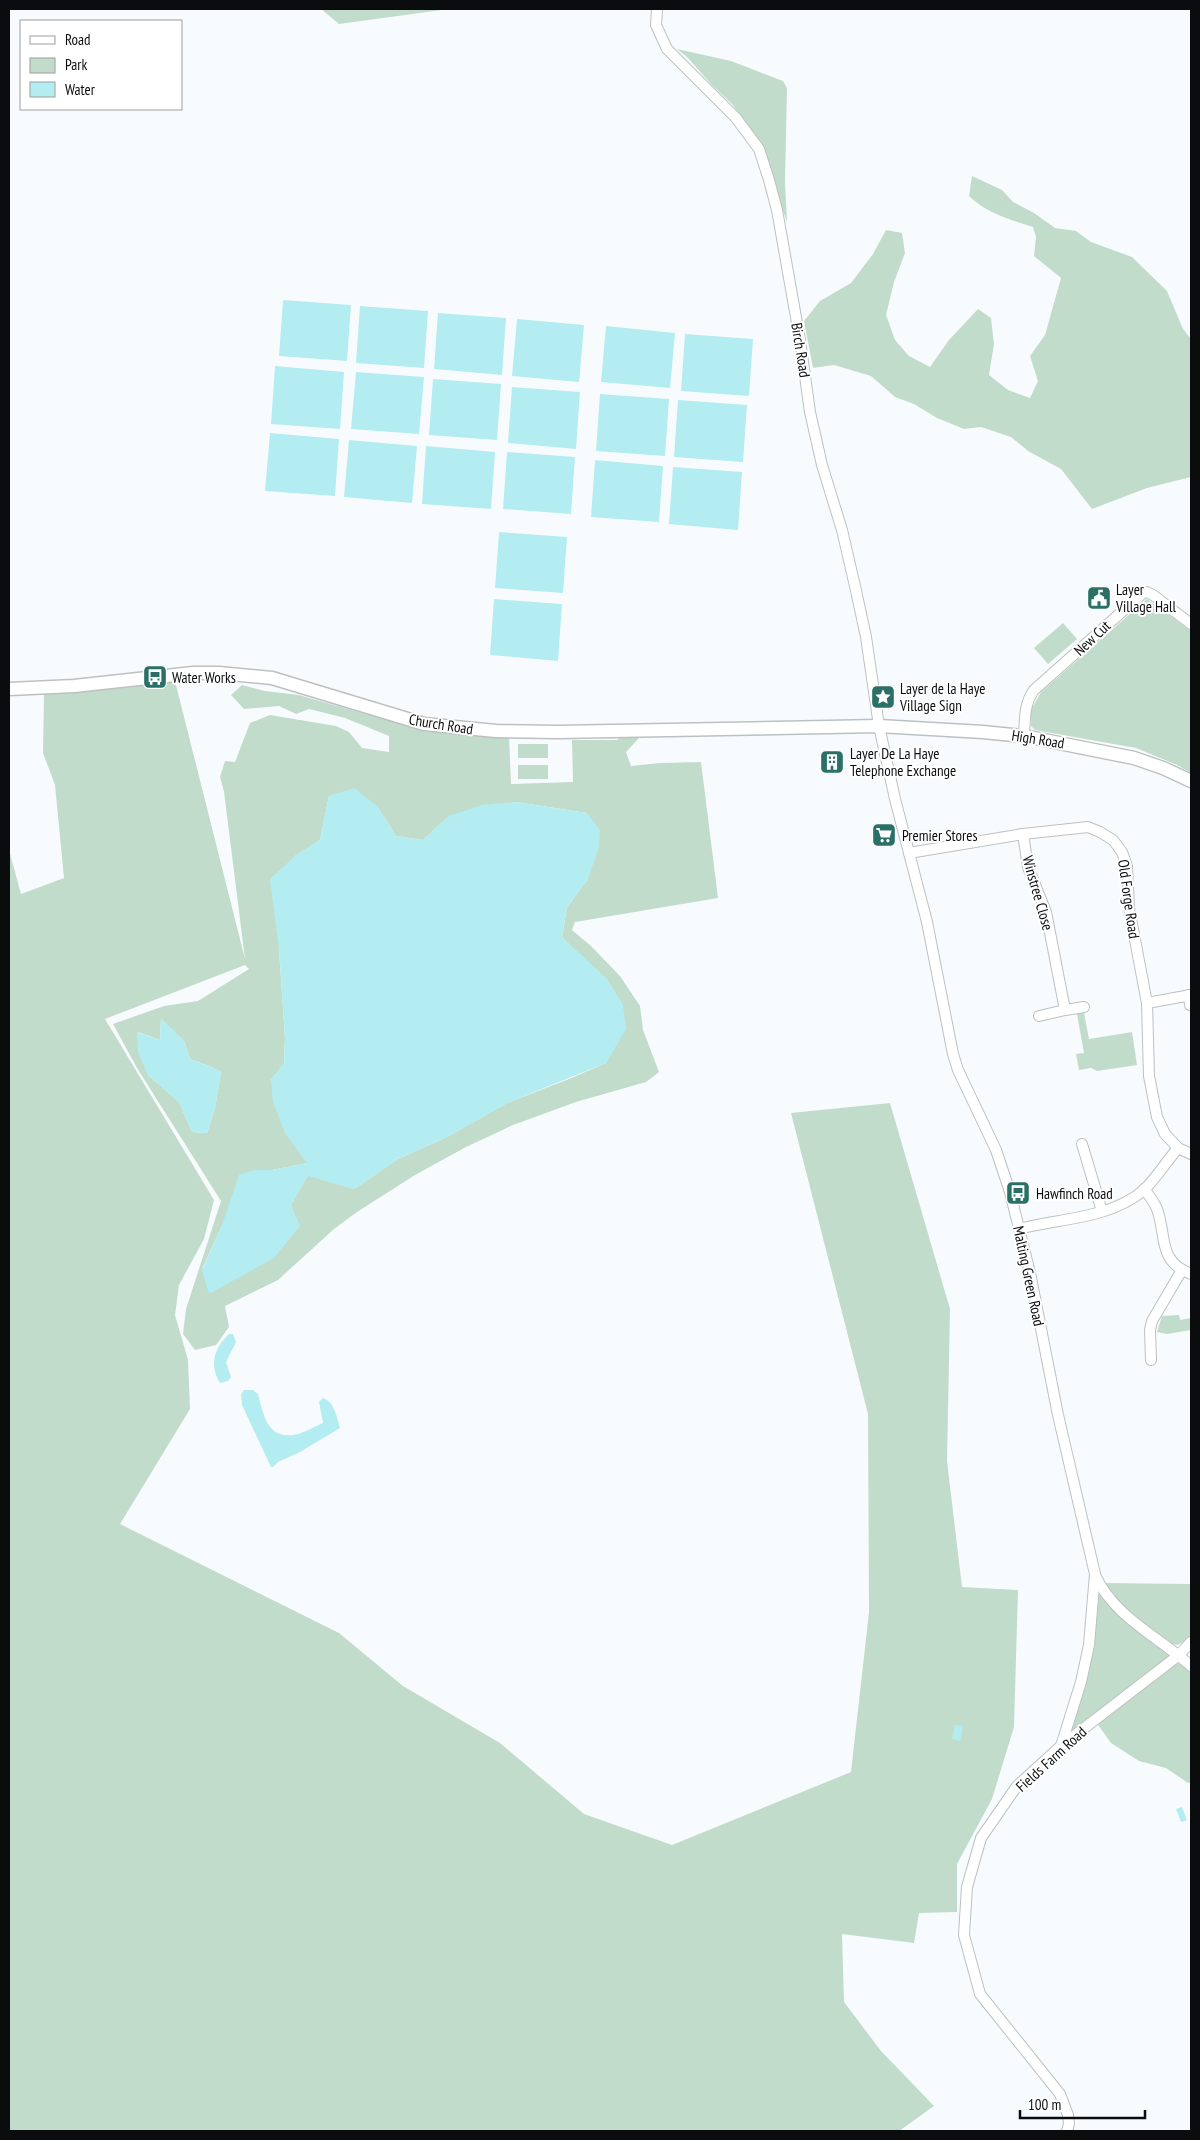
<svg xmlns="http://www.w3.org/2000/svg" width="1200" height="2140" viewBox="0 0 1200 2140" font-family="'PT Sans Narrow',sans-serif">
<rect width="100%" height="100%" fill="#f8fbfe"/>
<g fill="#c2dccb" fill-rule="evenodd">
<polygon points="321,9 449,9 339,24"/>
<polygon points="677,49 731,61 783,81 787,88 785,182 787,222 757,137 732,104 712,85 687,57"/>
<path d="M972,176L1002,190L1013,202L1034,213L1055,228L1076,231L1091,242L1132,257L1167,291L1183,329L1191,339V477L1147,488L1092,509L1061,469L1028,451L1011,437L981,427L964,429L937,418L914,404L895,397L871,376L834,365L813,368L804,321L820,301L851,283L873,254L886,230L902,233L905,253L894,282L886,315L895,340L909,356L930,367L949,340L978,309L991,318L994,344L989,375L1008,390L1030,398L1038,381L1030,356L1045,335L1061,278L1034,256L1036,237L1033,227C1009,219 988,214 969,196Z"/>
<polygon points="1147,599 1191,631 1191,773 1177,765 1136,748 1035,730 1031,726 1031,710 1041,692"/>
<polygon points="1063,623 1077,639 1048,664 1034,648"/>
<path d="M175,681L245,959L224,792L220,777L225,761L235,762L250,723L270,715L336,726L349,732L362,748L389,752V736L345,718L309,709L296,714L279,706L244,709L231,695L242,685L265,691L299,695L414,728L444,733L509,736L511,784L573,782L572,740H617L624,735L641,736L626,752L631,766L660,763L701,762L718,898L575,922L572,930L591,946L620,976L640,1006L643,1030L659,1072L646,1082L576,1102L513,1125L466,1147L415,1175L357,1212L334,1229L278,1280L225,1306L229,1327L216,1345L195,1350L183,1334L186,1309L221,1201L137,1068L113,1024L164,1006L198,1001L249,969L245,965L105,1019L214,1200L204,1239L179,1285L175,1315L188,1360L190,1409L120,1524L339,1633L403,1686L500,1743L584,1814L672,1845L851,1772L869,1612L868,1414L791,1113L890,1103L950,1309L947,1461L962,1587L1018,1590L1014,1727L992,1799L957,1864V1912L919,1913L914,1943L842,1934L844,2002L881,2051L934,2106L899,2131H9V850L21,894L64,878L55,785L43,753L44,694ZM329,796L377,806L396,836L423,840L449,816L516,802L587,813L588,879L567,907L562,937L577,952L606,1063L569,1079L507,1103L447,1137L398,1159L354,1189L308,1175L291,1205L202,1269L221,1228L255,1170H272L308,1163L302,1155L271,1080L284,1064L285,1038L279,949L295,856L320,840ZM161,1019L184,1041L190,1059L209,1066L221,1072L215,1108L207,1133L192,1132L179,1102L148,1075L138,1032L160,1040Z"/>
<rect x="518" y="744" width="30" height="14"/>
<rect x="518" y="765" width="30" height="14"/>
<polygon points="1084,1013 1089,1039 1132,1032 1137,1065 1097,1071 1091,1068 1079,1070 1076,1054 1084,1053 1077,1014"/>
<polygon points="1179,1315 1180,1320 1191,1318 1191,1330 1167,1334 1157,1332 1162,1316"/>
<polygon points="1103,1583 1191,1584 1191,1637 1178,1645 1171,1644 1118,1603"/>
<polygon points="1099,1591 1107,1602 1170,1656 1067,1739"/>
<polygon points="1174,1663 1181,1664 1191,1673 1191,1782 1188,1783 1166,1768 1139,1761 1111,1743 1096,1722"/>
</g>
<g fill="#b3edf1">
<polygon points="283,300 351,305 347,361 279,356"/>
<polygon points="360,306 428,311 424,368 356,363"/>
<polygon points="438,313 506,318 502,375 434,369"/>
<polygon points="517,319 584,325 579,382 512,376"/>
<polygon points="606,326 675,333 670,388 601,382"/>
<polygon points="685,334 753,339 749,396 681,391"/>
<polygon points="275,366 344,372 340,429 271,424"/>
<polygon points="356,372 424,377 419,434 351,429"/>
<polygon points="433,379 501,384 497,440 429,435"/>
<polygon points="512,387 580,392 576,449 508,443"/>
<polygon points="600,394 669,399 665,456 596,451"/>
<polygon points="678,400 747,405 743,462 674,457"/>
<polygon points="270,433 339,439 335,496 265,491"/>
<polygon points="349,440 417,446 412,503 344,497"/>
<polygon points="426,446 495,452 491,509 422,504"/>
<polygon points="507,452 575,457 571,514 503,509"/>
<polygon points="595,460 663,466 659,522 591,517"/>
<polygon points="673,467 742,472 738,530 669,524"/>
<polygon points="499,532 567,537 563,593 495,588"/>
<polygon points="494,599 562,604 558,661 490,655"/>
<polygon points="354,788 377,806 396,836 423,840 449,816 482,805 516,802 587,813 600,830 599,847 588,879 567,907 562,937 607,979 623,1005 626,1029 606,1063 507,1103 447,1137 398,1159 354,1189 308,1176 291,1205 300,1226 274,1258 209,1294 202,1270 221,1228 239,1175 255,1170 272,1170 307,1163 285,1133 273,1102 271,1080 284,1064 285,1038 279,949 270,879 295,856 320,840 329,796"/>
<polygon points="161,1018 184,1041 190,1059 209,1066 221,1072 215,1108 207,1133 192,1132 179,1102 148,1075 138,1052 137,1032 160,1040"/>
<path d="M229,1334H233L236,1342L226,1362L231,1377L228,1381L220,1383C209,1365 214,1348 229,1334Z"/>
<path d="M244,1390H253L258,1394C264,1417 268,1441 298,1434C306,1432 315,1426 323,1423L319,1402L323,1398C334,1401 337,1417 340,1428L300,1452L278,1462L273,1467H271L242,1405L241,1394Z"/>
<polygon points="955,1725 963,1726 960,1741 952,1739"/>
<polygon points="1182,1807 1187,1820 1181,1822 1176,1809"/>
</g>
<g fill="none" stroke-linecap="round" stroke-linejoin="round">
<defs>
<g id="minor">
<polyline points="657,9 656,25 667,49 736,118 759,149 769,180 777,210 800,340 810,412 822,465 842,530 855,586 866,637 879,726 895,799 927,922 953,1054 958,1070 996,1150 1010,1192 1030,1273 1058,1415 1095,1574 1089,1645 1081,1682 1061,1746"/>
<path d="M1024,736C1025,719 1024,704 1034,690L1143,593L1147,592L1153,595L1191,624"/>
<polyline points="1023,834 1028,867 1046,912 1065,1010 1039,1016"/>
<polyline points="909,853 1023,834 1088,827 1100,832 1113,840 1122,852 1127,866 1129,908 1147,1003 1149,1076 1157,1117 1165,1134 1178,1148 1191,1154"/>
<polyline points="1189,995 1190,1005"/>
<polyline points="1147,1003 1191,995"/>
<polyline points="1065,1010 1084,1007"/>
<polyline points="1082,1144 1102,1211"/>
<path d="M1144,1189C1149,1195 1154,1202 1157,1209C1167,1236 1157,1261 1191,1274"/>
<path d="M1019,1229C1060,1218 1110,1219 1144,1190C1156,1178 1167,1161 1178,1148"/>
<polyline points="1151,1360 1150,1330 1152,1321 1182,1270"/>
<path d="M1095,1575C1114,1617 1159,1637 1191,1666"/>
<polyline points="1067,2131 1069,2124 1068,2115 1060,2094 980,1994 964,1935 967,1887 981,1838 1017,1786 1061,1746 1179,1655 1191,1642"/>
</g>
<polyline id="major" points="9,689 74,686 193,673 219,673 272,678 424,724 496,731 558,732 879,726 983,732 1024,736 1134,758 1163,768 1191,781"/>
</defs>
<use href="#minor" stroke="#bdc0c3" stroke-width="12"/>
<use href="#major" stroke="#bdc0c3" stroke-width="15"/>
<use href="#minor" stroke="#fff" stroke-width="10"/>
<use href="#major" stroke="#fff" stroke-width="12"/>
</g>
<defs>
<symbol id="civic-square" viewBox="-11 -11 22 22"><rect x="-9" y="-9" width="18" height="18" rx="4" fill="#2a7066" stroke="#fff"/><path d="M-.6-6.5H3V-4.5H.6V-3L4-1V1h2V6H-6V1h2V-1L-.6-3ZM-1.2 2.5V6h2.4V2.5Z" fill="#fff"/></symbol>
<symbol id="bus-square" viewBox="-11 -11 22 22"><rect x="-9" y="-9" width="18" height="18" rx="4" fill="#2a7066" stroke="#fff"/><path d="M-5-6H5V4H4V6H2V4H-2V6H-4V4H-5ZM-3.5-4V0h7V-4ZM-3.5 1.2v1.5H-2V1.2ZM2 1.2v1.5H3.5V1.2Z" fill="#fff"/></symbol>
<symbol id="sight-square" viewBox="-11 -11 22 22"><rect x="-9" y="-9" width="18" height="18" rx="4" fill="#2a7066" stroke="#fff"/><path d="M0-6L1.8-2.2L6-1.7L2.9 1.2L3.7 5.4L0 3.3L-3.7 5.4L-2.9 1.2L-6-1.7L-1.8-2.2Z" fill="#fff"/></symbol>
<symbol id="building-square" viewBox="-11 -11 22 22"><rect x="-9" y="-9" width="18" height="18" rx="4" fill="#2a7066" stroke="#fff"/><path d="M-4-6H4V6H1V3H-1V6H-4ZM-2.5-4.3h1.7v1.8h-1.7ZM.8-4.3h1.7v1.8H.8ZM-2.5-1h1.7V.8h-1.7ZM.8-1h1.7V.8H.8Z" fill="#fff"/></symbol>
<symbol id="supermarket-square" viewBox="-11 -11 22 22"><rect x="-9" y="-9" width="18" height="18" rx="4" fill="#2a7066" stroke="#fff"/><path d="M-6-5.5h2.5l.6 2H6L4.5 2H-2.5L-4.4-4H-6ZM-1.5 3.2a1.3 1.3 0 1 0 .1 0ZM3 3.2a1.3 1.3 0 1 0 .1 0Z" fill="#fff"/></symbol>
</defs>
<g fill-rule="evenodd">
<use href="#civic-square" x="1085" y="584" width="28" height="28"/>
<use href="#bus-square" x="141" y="663" width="28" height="28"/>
<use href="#sight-square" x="869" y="683" width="28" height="28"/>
<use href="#building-square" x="818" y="748" width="28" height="28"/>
<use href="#supermarket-square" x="870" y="821" width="28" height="28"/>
<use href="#bus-square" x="1004" y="1179" width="28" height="28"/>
</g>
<g text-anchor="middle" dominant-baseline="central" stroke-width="4" stroke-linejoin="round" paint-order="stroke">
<g font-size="15" fill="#0b0c0d" stroke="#fff">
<text transform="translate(801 350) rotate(81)">Birch Road</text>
<text transform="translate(1092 638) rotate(-43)">New Cut</text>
<text transform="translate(441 724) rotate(9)">Church Road</text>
<text transform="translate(1038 739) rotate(9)">High Road</text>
<text transform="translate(1038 893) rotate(74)">Winstree Close</text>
<text transform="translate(1129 899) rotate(82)">Old Forge Road</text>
<text transform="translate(1029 1276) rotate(78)">Malting Green Road</text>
<text transform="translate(1051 1759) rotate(-42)">Fields Farm Road</text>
</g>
<g font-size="15" fill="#0b0c0d" stroke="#fff" text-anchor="start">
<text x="1116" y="589">Layer<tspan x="1116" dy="17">Village Hall</tspan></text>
<text x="172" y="677">Water Works</text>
<text x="900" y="688">Layer de la Haye<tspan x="900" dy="17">Village Sign</tspan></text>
<text x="850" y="753">Layer De La Haye<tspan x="850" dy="17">Telephone Exchange</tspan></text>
<text x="902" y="835">Premier Stores</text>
<text x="1036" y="1193">Hawfinch Road</text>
</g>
</g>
<rect width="1200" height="2140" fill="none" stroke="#0b0c0d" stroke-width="20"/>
<rect x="20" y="20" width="162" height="90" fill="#ffffff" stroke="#9d9e9e"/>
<rect x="30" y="36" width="25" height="8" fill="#ffffff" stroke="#9d9e9e"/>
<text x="65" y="45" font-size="15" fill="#0b0c0d">Road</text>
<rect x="30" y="58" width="25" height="15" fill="#c2dccb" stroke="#9d9e9e"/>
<text x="65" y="70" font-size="15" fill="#0b0c0d">Park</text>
<rect x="30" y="82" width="25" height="15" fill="#b3edf1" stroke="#9d9e9e"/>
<text x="65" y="95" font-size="15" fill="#0b0c0d">Water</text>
<path d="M1020 2110v8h125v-8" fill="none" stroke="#0b0c0d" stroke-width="2.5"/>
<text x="1028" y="2110" font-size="15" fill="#0b0c0d" stroke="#ffffff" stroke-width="4" paint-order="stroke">100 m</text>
</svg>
